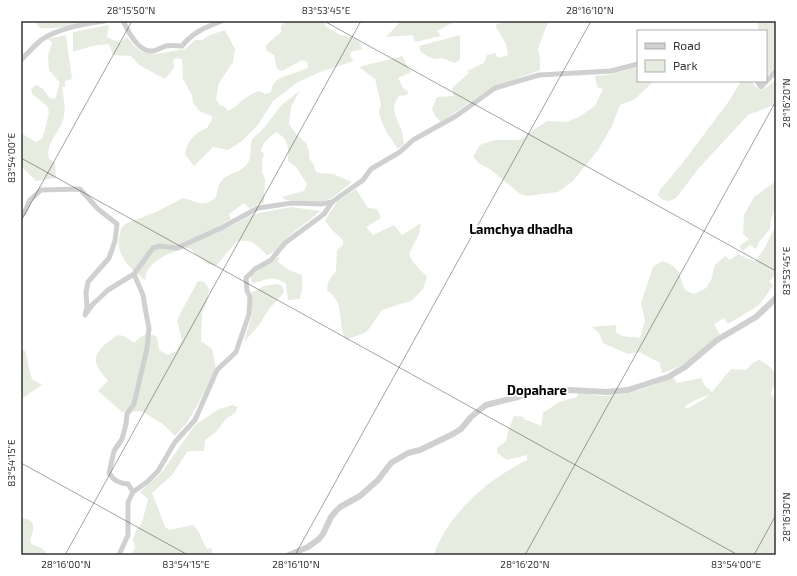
<svg xmlns="http://www.w3.org/2000/svg" width="797" height="576" viewBox="0 0 797 576" font-family="'Exo 2',sans-serif">
<rect width="100%" height="100%" fill="#fff"/>
<g fill="#e6ecdf" fill-rule="evenodd">
<path d="M30,21H90C72,26 59,29 40,28L34,21Z"/>
<path d="M285,21H325V26L340,35L351,37L359,41L362,49L350,52L351,58L354,61L320,72L298,82L273,101L258,125L242,141L228,150L213,147L194,166L185,154C187,140 195,133 207,128L212,120V116L199,111L193,103L192,95L183,79L182,59L176,58L173,61L174,68L165,79L139,65L131,56L113,55L109,44L92,46L73,52V32L109,25L107,37L120,43L127,37L134,46L142,52L155,54L185,49L195,40H202L210,35L225,30L235,49L233,62L219,83L216,99L220,105L225,107L228,111C235,108 238,104 244,99C249,95 254,93 259,91L265,94L271,92L273,84L280,78L308,68L307,61L302,60L282,71L277,69L274,55L266,50V45L281,32V27Z"/>
<polygon points="401,21 451,21 452,23 437,31 441,36 415,42 413,35 386,37"/>
<polygon points="505,21 550,21 546,27 538,49 540,59 540,70 491,88 441,122 435,116 432,109 437,97 454,96 452,88 469,73 467,71 484,63 487,55 495,53 498,58 508,55 506,44 495,25"/>
<polygon points="757,21 776,21 776,67 766,77 766,31 759,31"/>
<path d="M66,35L72,79L65,81V87H62C63,96 66,107 64,116C61,132 45,142 49,159L55,162L56,178L36,181L21,166L23,159L21,158V133L36,142L42,139L45,130L49,112L47,106L32,94L31,89L36,85C42,88 46,91 49,98L55,99L60,83L49,70L48,56L52,42L47,39Z"/>
<polygon points="460,35 460,59 455,63 442,58 436,59 429,57 421,52 419,46"/>
<path d="M402,56L411,72L398,78L403,88L408,92L407,95L399,96C389,110 397,118 402,131C403,135 403,140 404,144L398,149L387,133L381,120L379,112L381,104L375,79L359,67Z"/>
<polygon points="638,67 638,81 654,81 635,99 620,105 612,126 598,150 573,181 558,192 527,196 520,194 490,169 480,164 473,157 480,145 494,140 519,140 547,121 566,122 579,117 595,106 603,89 597,87 595,76 612,74"/>
<path d="M776,80V106C766,106 759,112 749,114L699,168L676,198L669,201L663,200L658,195L660,190L681,165L729,101L741,81H752L754,85L761,91Z"/>
<path d="M300,90L291,107L289,124L297,135L306,143L309,152V158L314,165L316,172C322,174 327,173 333,174C337,175 346,180 352,182L332,198L321,202L285,200L282,197L304,191L307,184L296,167L288,161C288,148 290,140 276,132C269,138 263,142 261,151L264,154L262,160V173L265,178L264,203L257,205L250,209L244,203L229,214L231,219L220,225L207,236L235,224L254,214L291,207L321,211L290,235L274,252L267,255C254,244 255,240 237,241L216,266L208,264L189,248C172,251 146,260 145,280C135,272 121,261 119,247C118,241 120,234 121,228L127,223L156,212L183,198C192,200 200,206 209,202C222,196 214,190 222,180C229,172 240,173 247,164C253,157 248,145 253,138C256,135 260,133 262,130C269,123 273,115 279,108C285,101 294,96 300,90Z"/>
<polygon points="776,181 776,208 771,220 770,229 759,242 756,249 750,245 743,251 739,246 749,239 743,234 744,215 754,197"/>
<path d="M356,189L368,208L377,209L381,218L366,227L373,235L394,225L402,235L421,223L419,234L409,254L413,262L427,277L423,289L411,301L403,303L382,310L369,329L364,333L346,340C336,322 347,305 327,290L328,282L336,271L337,250L343,245V240L331,229L325,220L337,202Z"/>
<path d="M776,225V275L769,281L773,286L759,305L728,324L724,318L714,324L720,335C701,351 686,367 662,373L660,363L639,352L628,354L603,343L599,333L592,327L616,325V332L622,336L640,338L645,320L641,303L653,267L662,261C680,266 679,275 685,290L694,294L706,288L711,280L715,265L725,256L730,260L738,254L748,259L755,261L764,249Z"/>
<path d="M280,256L278,262L289,270L302,275V290L300,299L288,300L286,284C273,274 266,280 253,283L251,281V275Z"/>
<path d="M198,281L204,282L209,289L207,301L202,314L201,341L212,349L216,368L197,406L186,424L175,436L163,424L141,411L122,412L98,391L108,381C104,376 99,370 97,365C91,352 109,341 118,335L124,336L134,343C142,336 146,331 157,337L159,350L168,355L176,351L182,340L177,321L181,312Z"/>
<polygon points="277,284 282,286 284,291 282,295 269,309 259,325 244,342 252,315 251,293 264,286"/>
<path d="M21,349L25,351C28,359 29,370 32,379L42,385L21,399Z"/>
<path d="M759,360C767,364 779,372 776,382C774,386 772,390 771,394L776,401V555H434C447,514 490,478 527,460V455L507,460L497,453V448L506,441L509,428L514,416L524,417V419L541,426L543,413L559,402L577,397L578,392C586,393 595,396 603,396C626,395 654,388 673,376L677,383L701,378L705,386L712,392L731,369L746,370L753,363ZM710,394L703,400L686,409L685,406L698,399Z"/>
<path d="M233,405L237,407L236,412L226,419L216,432L205,440L204,451H191L187,452L172,475L152,493L165,527L169,530L193,525C201,532 201,540 207,549L212,548V555H132L135,547L133,539L136,531L142,523L148,499L140,492L162,472L195,425L219,409Z"/>
<path d="M21,518C36,519 35,529 30,540L31,544L43,549L48,555H21Z"/>
</g>
<g fill="none" stroke-linecap="round" stroke-linejoin="round">
<g stroke="#d0d0d0" stroke-width="5">
<path d="M123,21C128,31 138,52 152,51C157,51 161,47 166,46C171,45 177,46 182,46C193,32 206,27 222,21"/>
<path d="M21,60C27,54 34,46 41,40C59,28 84,24 104,21"/>
<polyline points="757,81 761,87 776,71"/>
<polyline points="21,215 24,213 30,200 41,190 80,189 98,209 117,224 115,241 109,258 88,282 86,293 87,307 85,315 92,305 108,290 134,274 153,248 160,246 177,248 221,228 258,208 292,203 321,204 332,202 363,180 371,169 400,152 413,140 456,116 495,88 539,75 611,71 638,64"/>
<path d="M133,492L128,484C119,483 114,481 109,473L114,451L122,439L126,424L127,414L134,404L147,348L149,328L146,313L143,295L134,274"/>
<polyline points="119,555 128,535 128,502 133,492 147,482 158,471 175,442 195,420 217,370 236,352 249,314 250,297 247,291 246,278 255,269 271,260 285,243 324,214 332,202"/>
</g>
<polyline stroke="#d0d0d0" stroke-width="6" points="289,555 308,547 319,539 323,534 331,517 336,511 340,507 360,496 378,480 391,463 408,453 420,450 453,434 461,429 471,417 486,405 518,397 530,392 570,390 607,392 628,390 668,377 685,367 717,340 756,317 776,298"/>
</g>
<path fill="none" stroke="#333" stroke-width="1" stroke-opacity="0.45" d="M324,21L776,271M21,158L738,555M21,221L132,21M21,463L188,555M65,555L361,21M295,555L591,21M525,555L776,101M754,555L776,515"/>
<g text-anchor="middle" dominant-baseline="central" stroke-width="4" stroke-linejoin="round" paint-order="stroke">
<g font-size="13" font-weight="bold" fill="#000" stroke="#fff">
<text x="521" y="229">Lamchya dhadha</text>
<text x="537" y="390">Dopahare</text>
</g>
</g>
<rect width="797" height="576" fill="none" stroke="#ffffff" stroke-width="44"/>
<rect x="637" y="30" width="130" height="52" fill="#ffffff" stroke="#adadad"/>
<rect x="645" y="43" width="20" height="6" fill="#d0d0d0" stroke="#adadad"/>
<text x="673" y="50" font-size="12" fill="#333333">Road</text>
<rect x="645" y="60" width="20" height="12" fill="#e6ecdf" stroke="#adadad"/>
<text x="673" y="70" font-size="12" fill="#333333">Park</text>
<rect x="22" y="22" width="753" height="532" fill="none" stroke="#333" stroke-width="1.5"/>
<g font-size="10" text-anchor="middle" fill="#333">
<text x="131" y="14">28°15'50"N</text>
<text x="326" y="14">83°53'45"E</text>
<text x="590" y="14">28°16'10"N</text>
<text transform="translate(786 103) rotate(-90)" y="4">28°16'20"N</text>
<text transform="translate(11 158) rotate(-90)" y="4">83°54'00"E</text>
<text transform="translate(786 271) rotate(-90)" y="4">83°53'45"E</text>
<text transform="translate(11 463) rotate(-90)" y="4">83°54'15"E</text>
<text transform="translate(786 517) rotate(-90)" y="4">28°16'30"N</text>
<text x="66" y="568">28°16'00"N</text>
<text x="186" y="568">83°54'15"E</text>
<text x="296" y="568">28°16'10"N</text>
<text x="525" y="568">28°16'20"N</text>
<text x="736" y="568">83°54'00"E</text>
</g>
</svg>
